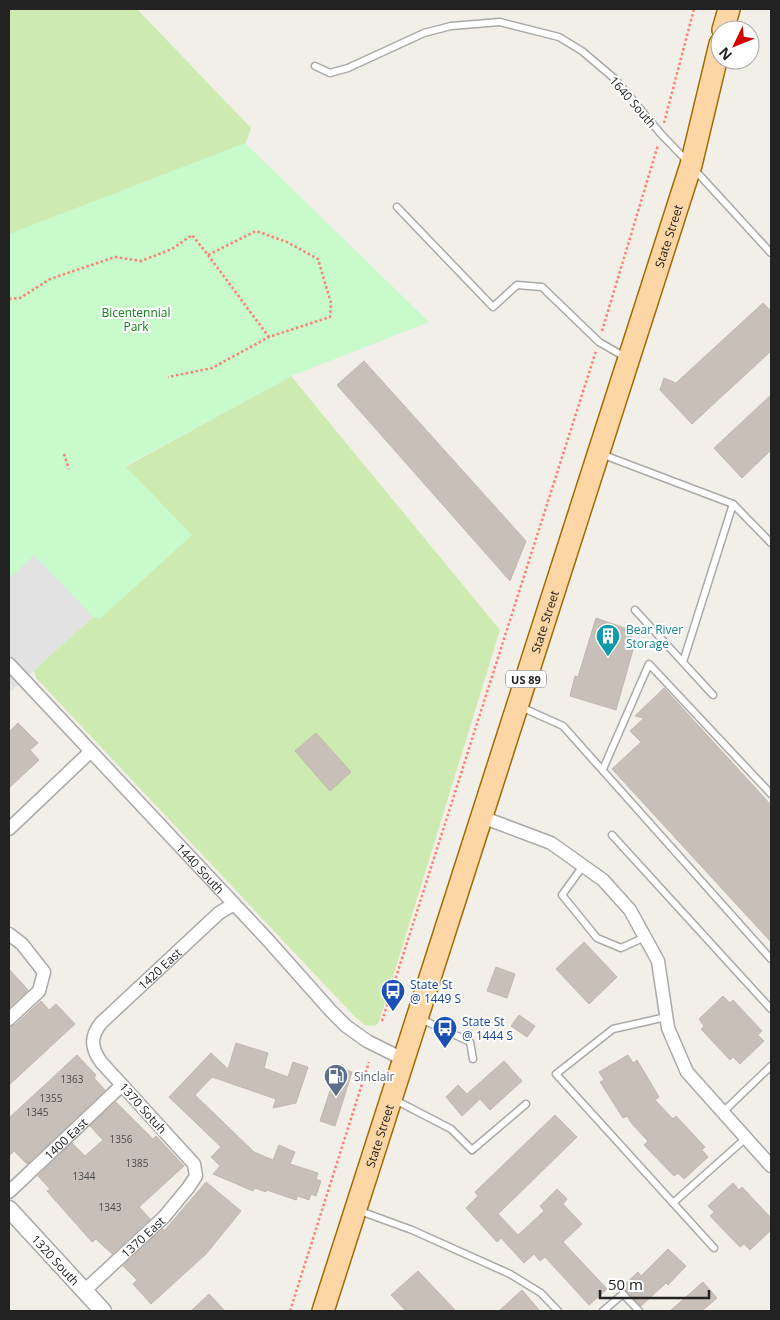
<svg xmlns="http://www.w3.org/2000/svg" width="780" height="1320" viewBox="0 0 780 1320" font-family="'Open Sans',sans-serif">
<rect width="100%" height="100%" fill="#f2efe9"/>
<g fill="#cdebb0">
<polygon points="9,9 137,9 251,128 242,154 9,237"/>
<polygon points="291,376 500,630 379,1022 375,1026 365,1025 355,1017 36,678 34,670 93,617 125,467"/>
</g>
<polygon fill="#c8facc" points="245,143 429,322 294,375 125,466 192,535 101,618 93,617 9,693 9,234"/>
<polygon fill="#e2e2e2" points="34,555 93,617 9,693 9,579"/>
<g fill="#c7bfb8" stroke="#c4b6ab">
<polygon points="763,303 771,311 771,351 692,424 660,390 664,378 676,383"/>
<polygon points="364,361 526,541 510,581 337,385"/>
<polygon points="771,395 771,450 742,478 714,448"/>
<polygon points="596,618 633,631 631,638 636,639 616,710 570,696 575,676 578,677"/>
<polygon points="664,688 771,805 771,942 612,769 641,742 630,731 644,718 635,716"/>
<polygon points="18,723 38,743 30,750 39,760 9,788 9,732"/>
<polygon points="316,733 351,772 330,791 295,751"/>
<polygon points="584,942 617,977 589,1004 556,969"/>
<polygon points="496,967 515,974 507,998 487,991"/>
<polygon points="9,969 28,990 9,1008"/>
<polygon points="723,996 730,1003 733,1000 762,1031 758,1035 764,1041 740,1064 733,1057 730,1060 701,1029 704,1026 699,1019"/>
<polygon points="41,1001 49,1010 56,1004 75,1024 9,1085 9,1027 15,1025"/>
<polygon points="519,1015 535,1026 527,1037 511,1026"/>
<polygon points="236,1043 268,1053 264,1068 288,1077 293,1062 308,1067 296,1103 273,1108 276,1099 212,1077 195,1095 254,1152 273,1160 279,1145 295,1152 290,1164 318,1173 316,1179 321,1181 316,1196 311,1194 309,1200 298,1196 296,1200 267,1190 266,1192 255,1188 253,1191 213,1174 220,1166 211,1157 221,1147 169,1097 211,1053 228,1069"/>
<polygon points="77,1055 96,1075 94,1078 105,1090 27,1164 14,1151 9,1156 9,1118"/>
<polygon points="628,1055 633,1063 637,1060 659,1097 655,1100 673,1119 676,1116 705,1147 702,1150 708,1157 684,1179 678,1173 674,1176 644,1145 648,1141 632,1124 627,1116 623,1118 600,1082 604,1080 599,1072"/>
<polygon points="504,1061 522,1081 490,1110 480,1099 462,1116 446,1097 458,1085 467,1094"/>
<polygon points="338,1067 352,1072 335,1126 320,1121"/>
<polygon points="116,1102 153,1139 156,1136 184,1166 139,1207 150,1219 112,1254 96,1239 92,1242 47,1191 50,1189 38,1176 72,1143 85,1156 103,1140 90,1126"/>
<polygon points="555,1115 577,1137 498,1214 518,1235 544,1211 540,1206 557,1189 567,1199 563,1204 582,1224 563,1242 607,1289 589,1305 545,1257 540,1261 534,1254 524,1263 501,1238 497,1242 466,1208 478,1196 475,1192"/>
<polygon points="206,1182 241,1211 206,1254 151,1304 133,1284 137,1280 123,1266 163,1229 164,1231"/>
<polygon points="733,1183 739,1190 742,1187 771,1218 771,1230 750,1250 744,1244 740,1247 710,1216 714,1212 708,1206"/>
<polygon points="668,1249 686,1266 668,1285 666,1283 641,1306 622,1287 638,1272 641,1276"/>
<polygon points="418,1271 456,1311 406,1311 391,1295"/>
<polygon points="703,1282 717,1298 702,1311 670,1311"/>
<polygon points="522,1290 540,1311 499,1311"/>
<polygon points="209,1294 225,1311 191,1311"/>
</g>
<g fill="none" stroke-linecap="round" stroke-linejoin="round">
<defs>
<g id="service">
<polyline points="315,66 330,73 348,68 424,33 451,26 500,22 559,37 582,51 615,79 661,134 687,161"/>
<polyline points="694,169 771,253"/>
<polyline points="397,207 493,307 517,285 542,287 599,342 625,357"/>
<polyline points="601,454 733,504"/>
<polyline points="635,610 713,695"/>
<polyline points="683,662 733,504 771,543"/>
<polyline points="521,707 563,726 771,959"/>
<polyline points="603,769 649,664 771,794"/>
<polyline points="612,835 771,1009"/>
<polyline points="583,866 562,895 597,938 621,948 645,937"/>
<polyline points="666,1017 613,1029 556,1074 714,1248"/>
<polyline points="421,1019 470,1042 473,1059"/>
<polyline points="395,1100 451,1129 472,1150 526,1104"/>
<polyline points="722,1113 771,1066"/>
<polyline points="673,1203 746,1138"/>
<polyline points="360,1211 412,1230 510,1274 541,1293 558,1311"/>
<polyline points="603,1311 623,1294 639,1311"/>
</g>
<g id="minor">
<path id="s1" d="M9,664L267,939L331,1011L346,1026L367,1041L403,1059"/>
<polyline points="482,817 551,843 603,880 630,910 658,961 668,1028 687,1072 771,1166"/>
<polyline points="9,829 90,752"/>
<polyline points="9,934 22,944 44,972 39,991 9,1019"/>
<path id="s2" d="M9,1192L122,1085"/>
<path id="s3" d="M84,1291L164,1217L188,1188L196,1176L194,1164L101,1062C91,1048 90,1037 101,1023L219,913L234,904"/>
</g>
<g id="tertiary">
<path id="s4" d="M9,1209L103,1311"/>
</g>
<g id="primary">
<polyline points="723,30 729,9"/>
<path id="s5" d="M323,1311L691,165L720,44"/>
</g>
</defs>
<use href="#service" stroke="#a9a9a9" stroke-width="9"/>
<use href="#minor" stroke="#a9a9a9" stroke-width="15"/>
<use href="#tertiary" stroke="#a9a9a9" stroke-width="19"/>
<use href="#primary" stroke="#a06b00" stroke-width="24"/>
<g stroke="#fa8072" stroke-width="2.5" stroke-dasharray="2.5 2.5" stroke-linecap="butt">
<polyline points="664,123 694,9"/>
<polyline points="208,255 269,337"/>
<polyline points="9,299 20,298 50,279 115,257 141,261 172,249 192,235 208,255 256,231 287,242 318,259 331,303 330,317 269,337 212,368 168,377"/>
<polyline points="602,331 658,145"/>
<polyline points="64,454 69,469"/>
<polyline points="382,1021 596,351"/>
<polyline points="290,1311 369,1062"/>
</g>
<use href="#service" stroke="#fff" stroke-width="6"/>
<use href="#minor" stroke="#fff" stroke-width="12"/>
<use href="#tertiary" stroke="#fff" stroke-width="16"/>
<use href="#primary" stroke="#fcd6a4" stroke-width="21"/>
</g>
<defs>
<symbol id="building-pin" viewBox="-11 -11 22 30"><path d="M0 17L-7.5 6A9.5 9.5 0 1 1 7.5 6Z" fill="#0f9aa8" stroke="#fff"/><path d="M-4-6H4V6H1V3H-1V6H-4ZM-2.5-4.3h1.7v1.8h-1.7ZM.8-4.3h1.7v1.8H.8ZM-2.5-1h1.7V.8h-1.7ZM.8-1h1.7V.8H.8Z" fill="#fff"/></symbol>
<symbol id="bus-pin" viewBox="-11 -11 22 30"><path d="M0 17L-7.5 6A9.5 9.5 0 1 1 7.5 6Z" fill="#1a4fb4" stroke="#fff"/><path d="M-5-6H5V4H4V6H2V4H-2V6H-4V4H-5ZM-3.5-4V0h7V-4ZM-3.5 1.2v1.5H-2V1.2ZM2 1.2v1.5H3.5V1.2Z" fill="#fff"/></symbol>
<symbol id="fuel-pin" viewBox="-11 -11 22 30"><path d="M0 17L-7.5 6A9.5 9.5 0 1 1 7.5 6Z" fill="#5c6f8a" stroke="#fff"/><path d="M-5.5-6h7V0h2V4h1.3V-2.5L3-4.5l.8-.8L6-3V5H2.5V1h-1V6h-7ZM-4.2-4.7v3.2H.2V-4.7Z" fill="#fff"/></symbol>
</defs>
<g fill-rule="evenodd">
<use href="#building-pin" x="594" y="622" width="28" height="38"/>
<use href="#bus-pin" x="379" y="977" width="28" height="38"/>
<use href="#bus-pin" x="431" y="1014" width="28" height="38"/>
<use href="#fuel-pin" x="322" y="1062" width="28" height="38"/>
</g>
<g text-anchor="middle" dominant-baseline="central" stroke-width="4" stroke-linejoin="round" paint-order="stroke">
<g font-size="10" fill="#4b4948">
<text x="72" y="1079">1363</text>
<text x="51" y="1098">1355</text>
<text x="37" y="1112">1345</text>
<text x="121" y="1139">1356</text>
<text x="137" y="1163">1385</text>
<text x="84" y="1176">1344</text>
<text x="110" y="1207">1343</text>
</g>
<rect fill="#fff" stroke="#646464" stroke-width="1" x="506" y="670.5" width="40" height="17" rx="4"/>
<g font-size="11" font-weight="bold" fill="#222">
<text x="526" y="679">US 89</text>
</g>
<g font-size="12" fill="#222" stroke="#fff">
<text transform="translate(633 102) rotate(49)">1640 South</text>
<text stroke="none"><textPath href="#s5" startOffset="1129">State Street</textPath></text>
<text stroke="none"><textPath href="#s5" startOffset="724">State Street</textPath></text>
<text stroke="none"><textPath href="#s1" startOffset="280">1440 South</textPath></text>
<text stroke="none"><textPath href="#s3" startOffset="434">1420 East</textPath></text>
<text transform="translate(143 1108) rotate(48)">1370 Sotuh</text>
<text stroke="none"><textPath href="#s5" startOffset="184">State Street</textPath></text>
<text stroke="none"><textPath href="#s2" startOffset="78">1400 East</textPath></text>
<text stroke="none"><textPath href="#s3" startOffset="80">1370 East</textPath></text>
<text stroke="none"><textPath href="#s4" startOffset="69">1320 South</textPath></text>
</g>
<g font-size="12" fill="#0c8416" stroke="#fff">
<text x="136" y="312">Bicentennial<tspan x="136" dy="14">Park</tspan></text>
</g>
<g font-size="12" fill="#0d838f" stroke="#fff" text-anchor="start">
<text x="626" y="629">Bear River<tspan x="626" dy="14">Storage</tspan></text>
</g>
<g font-size="12" fill="#164399" stroke="#fff" text-anchor="start">
<text x="410" y="984">State St<tspan x="410" dy="14">@ 1449 S</tspan></text>
<text x="462" y="1021">State St<tspan x="462" dy="14">@ 1444 S</tspan></text>
</g>
<g font-size="12" fill="#4e5e75" stroke="#fff" text-anchor="start">
<text x="354" y="1076">Sinclair</text>
</g>
</g>
<rect width="780" height="1320" fill="none" stroke="#222222" stroke-width="20"/>
<g transform="translate(735 45) rotate(227)"><circle r="24" fill="#ffffff" stroke="#a7a7a7"/>
<path d="M0-4L9 19L0 12L-9 19Z" fill="#d40000"/>
<text y="-8" font-size="14" font-weight="bold" text-anchor="middle" fill="#222222">N</text>
</g>
<path d="M600 1290v8h109v-8" fill="none" stroke="#222222" stroke-width="2.5"/>
<text x="608" y="1290" font-size="15" fill="#222222" stroke="#ffffff" stroke-width="4" paint-order="stroke">50 m</text>
</svg>
